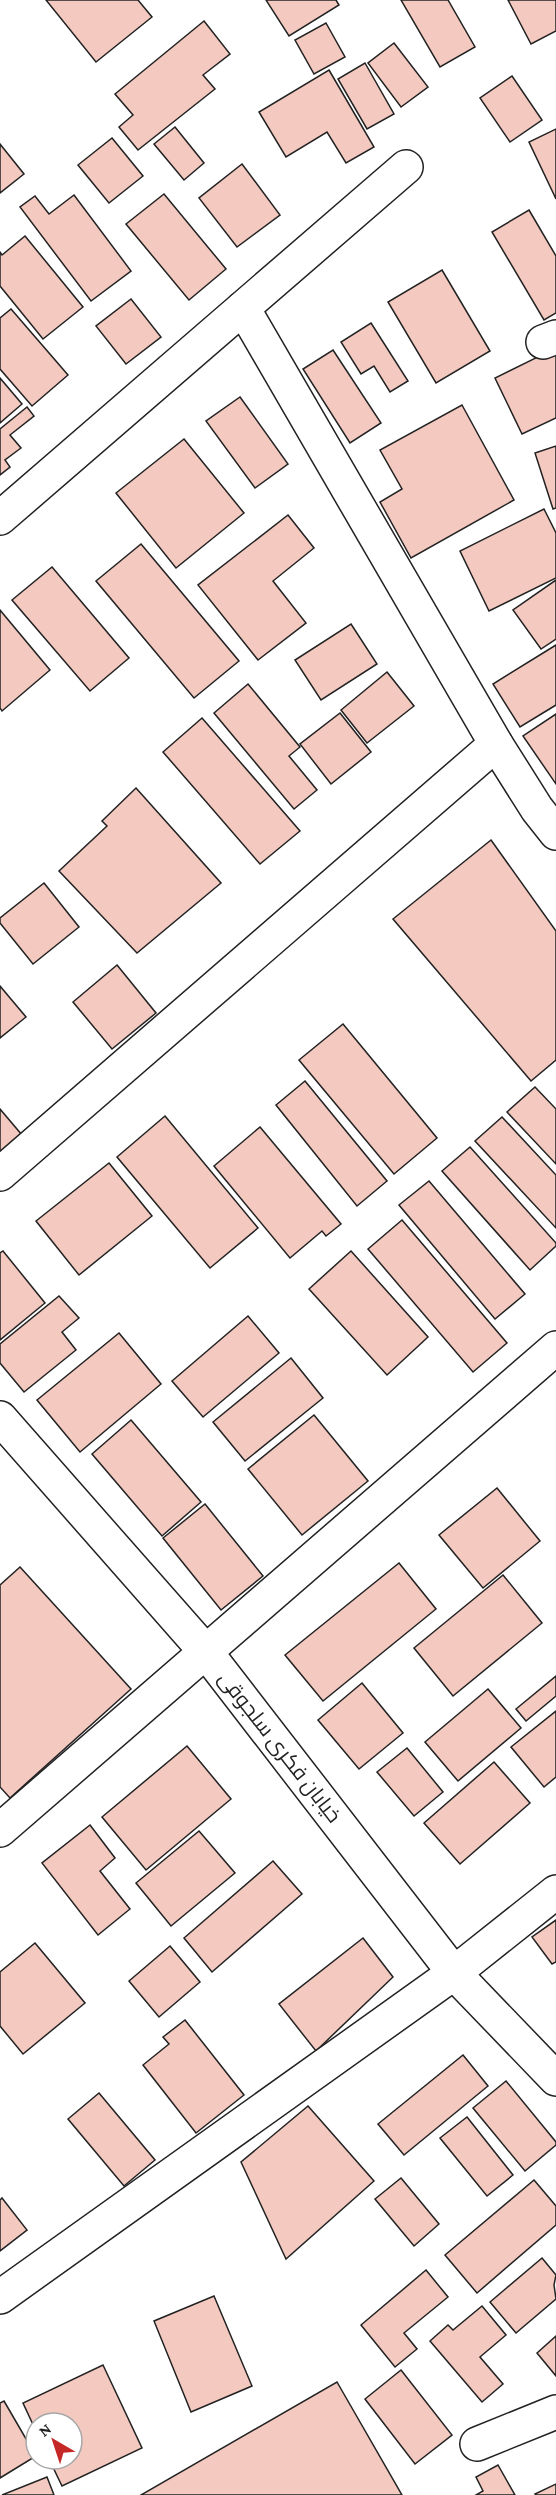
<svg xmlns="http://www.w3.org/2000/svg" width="556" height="2495" viewBox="0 0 556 2495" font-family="'Crimson Pro',Cairo,serif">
<rect width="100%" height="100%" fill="#fff"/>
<g fill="#f3c9c0" stroke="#222" stroke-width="1.5">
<polygon points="46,0 138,0 152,17 96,62"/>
<polygon points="266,0 336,0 339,5 289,36"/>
<polygon points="401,0 448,0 475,47 440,67"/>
<polygon points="508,0 556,0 556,31 531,44"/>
<polygon points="204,21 230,54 203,75 215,89 138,150 119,127 133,115 115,94"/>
<polygon points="326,23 345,57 314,74 295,40"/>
<polygon points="394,43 428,87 401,107 368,63"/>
<polygon points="365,63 394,114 367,129 338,79"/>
<polygon points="329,70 374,147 346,163 327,132 286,157 259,112"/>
<polygon points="512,76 542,120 510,142 480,98"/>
<polygon points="175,127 204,163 184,180 154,144"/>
<polygon points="556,129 556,199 529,142"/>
<polygon points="112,138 143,176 109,203 78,165"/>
<polygon points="0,144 24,174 0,193"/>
<polygon points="242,164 280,215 237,247 199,198"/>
<polygon points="164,194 226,269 189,300 126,224"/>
<polygon points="74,195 131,271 91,301 20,207 35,196 49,214"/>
<polygon points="529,210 556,256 556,313 544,320 492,232"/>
<polygon points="25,236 83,307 43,339 0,286 0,252 2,255"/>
<polygon points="442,270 490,351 436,383 388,302"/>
<polygon points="131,299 161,337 126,364 96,326"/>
<polygon points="11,309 68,375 32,406 0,369 0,318"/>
<polygon points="371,323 408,381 390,392 374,366 361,374 341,342"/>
<polygon points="556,348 556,418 522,434 495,378"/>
<polygon points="333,350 381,423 350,443 303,369"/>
<polygon points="0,378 22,404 0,423"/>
<polygon points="240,397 288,464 255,488 206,421"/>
<polygon points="462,405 514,500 411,558 380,502 402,489 380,450"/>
<polygon points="27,407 34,416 10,435 21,448 5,460 10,467 0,475 0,429"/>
<polygon points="184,439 244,513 176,568 116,493"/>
<polygon points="556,446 556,508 553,509 535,453"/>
<polygon points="544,509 556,533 556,578 489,611 460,551"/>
<polygon points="288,515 314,548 273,581 306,623 258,660 198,585"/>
<polygon points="141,544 239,661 194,698 96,581"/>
<polygon points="52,567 129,658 90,691 12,600"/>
<polygon points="556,580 556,639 541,649 513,610"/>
<polygon points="0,610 50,670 2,711 0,708"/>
<polygon points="351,624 377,664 321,700 295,660"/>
<polygon points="556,645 556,705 520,727 493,684"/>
<polygon points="387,672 414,706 367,743 341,710"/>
<polygon points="248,684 300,747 289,756 317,790 294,809 214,713"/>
<polygon points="340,713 371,752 331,784 300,744"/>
<polygon points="556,714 556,784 523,736"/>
<polygon points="202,718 300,831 260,864 163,752"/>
<polygon points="136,788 221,883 137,953 59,871 107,826 102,821"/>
<polygon points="491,840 556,931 556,1060 531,1081 393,919"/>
<polygon points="44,883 79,927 33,964 0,923 0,918"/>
<polygon points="117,965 156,1013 112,1049 73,1002"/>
<polygon points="0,986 26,1017 0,1038"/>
<polygon points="343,1024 437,1138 394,1174 299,1060"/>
<polygon points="305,1081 387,1181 357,1206 276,1105"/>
<polygon points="535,1087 556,1109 556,1164 507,1112"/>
<polygon points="0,1109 22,1135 0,1153"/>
<polygon points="165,1116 258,1228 210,1268 117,1157"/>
<polygon points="502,1117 556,1175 556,1228 475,1141"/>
<polygon points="260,1127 341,1224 326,1236 322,1231 290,1258 214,1166"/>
<polygon points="470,1147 556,1243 556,1246 530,1270 442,1171"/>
<polygon points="109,1163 152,1216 79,1275 36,1221"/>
<polygon points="429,1181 525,1294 495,1319 399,1205"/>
<polygon points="402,1220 507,1343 473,1372 368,1249"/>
<polygon points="3,1251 45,1303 0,1340 0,1253"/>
<polygon points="351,1251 428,1337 387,1375 309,1289"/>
<polygon points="59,1296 79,1318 62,1332 76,1350 24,1392 0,1363 0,1344"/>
<polygon points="248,1316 279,1353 203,1417 172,1381"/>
<polygon points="119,1333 161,1384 80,1452 37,1400"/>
<polygon points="291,1358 323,1398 245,1461 213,1422"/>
<polygon points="314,1415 368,1481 302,1535 248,1469"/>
<polygon points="131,1420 201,1502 162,1536 92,1454"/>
<polygon points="497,1488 540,1541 483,1588 439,1535"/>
<polygon points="205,1504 263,1576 221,1610 163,1538"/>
<polygon points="399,1563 436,1609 323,1701 285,1655"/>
<polygon points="20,1567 131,1689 10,1798 0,1787 0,1585"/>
<polygon points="503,1575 542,1623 453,1696 414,1648"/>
<polygon points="556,1676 556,1696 526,1721 516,1709"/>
<polygon points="362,1683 403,1733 359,1769 318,1720"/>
<polygon points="488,1689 521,1728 458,1781 425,1742"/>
<polygon points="556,1711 556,1777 544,1787 511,1747"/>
<polygon points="187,1746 231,1799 146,1870 102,1817"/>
<polygon points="407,1748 443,1792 414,1816 377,1772"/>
<polygon points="494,1762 530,1803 460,1864 424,1823"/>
<polygon points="90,1825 115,1858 100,1871 130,1909 98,1935 42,1863"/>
<polygon points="199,1831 235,1873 171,1926 136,1883"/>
<polygon points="273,1861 302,1894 212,1972 184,1938"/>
<polygon points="556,1920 556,1962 552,1964 532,1937"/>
<polygon points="363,1938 393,1977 316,2051 279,2004"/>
<polygon points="35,1943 85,2003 23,2054 0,2026 0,1972"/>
<polygon points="170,1946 200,1982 159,2017 129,1981"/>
<polygon points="185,2020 244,2095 196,2133 143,2065 169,2044 163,2037"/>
<polygon points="463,2055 488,2086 404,2155 378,2124"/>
<polygon points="506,2081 556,2142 556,2145 525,2171 473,2108"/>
<polygon points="99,2093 155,2160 124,2186 68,2119"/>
<polygon points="308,2106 374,2181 286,2259 241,2162"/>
<polygon points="467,2117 513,2175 487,2196 440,2138"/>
<polygon points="401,2178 439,2224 414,2246 375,2199"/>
<polygon points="534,2180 556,2206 556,2225 477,2293 445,2255"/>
<polygon points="2,2198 27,2230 0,2251 0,2200"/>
<polygon points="542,2258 556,2275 554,2285 556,2299 516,2333 490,2302"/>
<polygon points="426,2270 448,2297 404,2333 417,2349 395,2367 361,2325"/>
<polygon points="214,2296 252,2386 191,2412 154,2321"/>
<polygon points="482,2306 506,2335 480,2357 503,2384 482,2402 430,2341 448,2325 453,2330"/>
<polygon points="556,2336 556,2376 537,2353"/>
<polygon points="103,2365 142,2448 62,2486 49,2459 72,2459 72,2423 36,2423 36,2431 23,2403"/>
<polygon points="401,2370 452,2435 415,2464 365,2399"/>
<polygon points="337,2382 402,2495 141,2495"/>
<polygon points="4,2401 36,2456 0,2478 0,2403"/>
<polygon points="498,2465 515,2495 476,2495 483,2491 476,2477"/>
<polygon points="47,2477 54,2495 2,2495"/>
<polygon points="556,2484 556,2495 536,2495 535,2494"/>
</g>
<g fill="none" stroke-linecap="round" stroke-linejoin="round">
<defs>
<g id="minor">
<polyline points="243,308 496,744 537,809 556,833"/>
<polyline points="543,342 556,337"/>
<polyline points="0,518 406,167"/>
<polyline points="0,1174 496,744"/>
<polyline points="0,1418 206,1652 454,1973 556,2079"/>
<polyline points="0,1830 556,1348"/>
<polyline points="0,2297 454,1973 556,1892"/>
<polyline points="477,2444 556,2412"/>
</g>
</defs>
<use href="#minor" stroke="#222" stroke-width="36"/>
<use href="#minor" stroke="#fff" stroke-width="33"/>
</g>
<g text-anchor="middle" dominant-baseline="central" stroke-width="4.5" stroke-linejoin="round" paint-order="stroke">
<g font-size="21" fill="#222" stroke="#fff">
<text transform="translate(280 1747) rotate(52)">خیابان فکری سلجوقی</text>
</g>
</g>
<g transform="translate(54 2441) rotate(321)"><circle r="28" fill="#ffffff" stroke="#a7a7a7" stroke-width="1.5"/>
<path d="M0-4.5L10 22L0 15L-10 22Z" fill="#c62828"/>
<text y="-9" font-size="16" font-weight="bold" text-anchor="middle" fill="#222222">N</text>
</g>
</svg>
